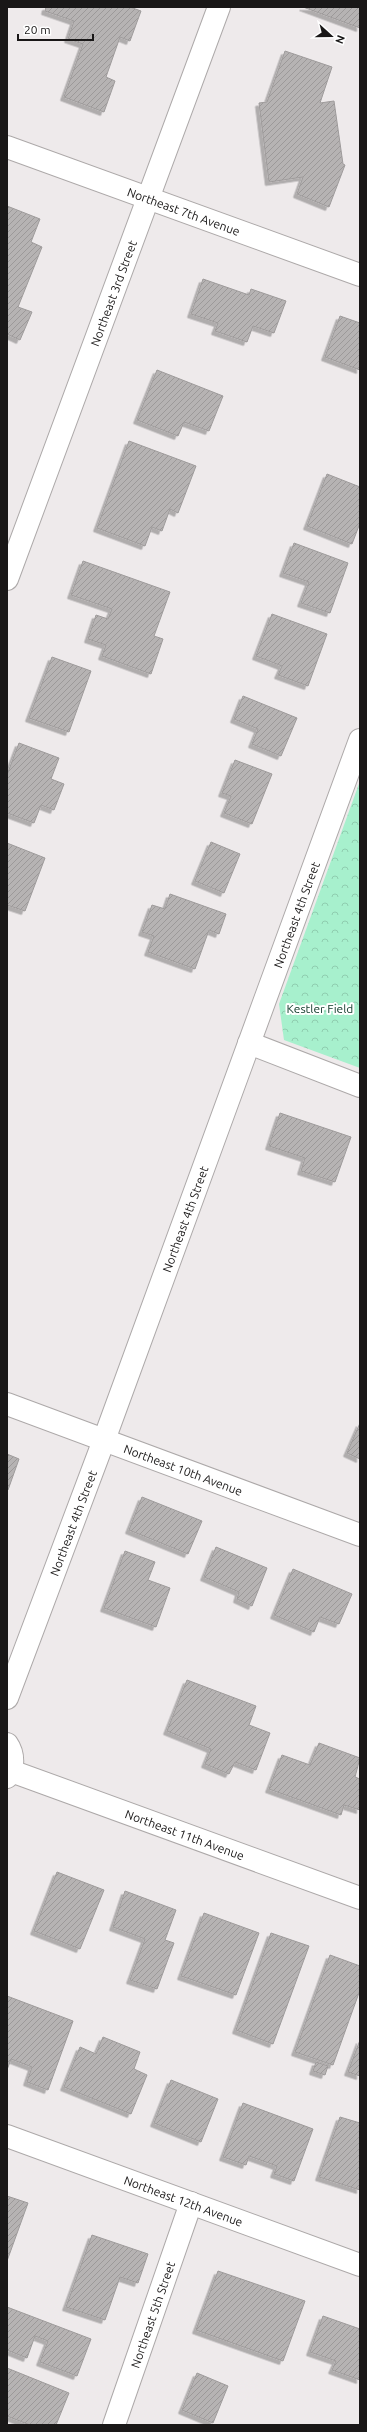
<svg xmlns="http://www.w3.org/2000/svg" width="367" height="2432" viewBox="0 0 367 2432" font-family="Ubuntu,sans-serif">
<defs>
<pattern id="park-crowns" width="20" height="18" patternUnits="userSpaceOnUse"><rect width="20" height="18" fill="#a7f0cd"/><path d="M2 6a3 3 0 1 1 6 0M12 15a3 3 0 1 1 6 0" fill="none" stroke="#8fcdaf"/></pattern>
<pattern id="building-hatch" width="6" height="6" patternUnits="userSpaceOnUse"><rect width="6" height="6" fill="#b6b3b3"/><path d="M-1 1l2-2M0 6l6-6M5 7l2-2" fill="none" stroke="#9c9999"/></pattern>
<filter id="shadow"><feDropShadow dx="-3.5" dy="3.5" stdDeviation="0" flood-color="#0004"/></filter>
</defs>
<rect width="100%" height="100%" fill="#eeeaeb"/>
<polygon fill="url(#park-crowns)" points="360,781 360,1068 284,1040 279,1004"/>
<g fill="url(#building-hatch)" stroke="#9e9b9b" filter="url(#shadow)">
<polygon points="46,7 130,7 141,11 130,41 120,37 106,77 115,81 104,112 64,97 83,44 68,39 74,21 45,11"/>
<polygon points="303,7 360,7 360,28"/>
<polygon points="285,51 332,67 320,103 334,101 343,164 345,165 329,207 297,194 303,177 269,182 259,103 267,102"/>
<polygon points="7,206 40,219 31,242 42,247 18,307 32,312 20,340 7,334"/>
<polygon points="203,279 249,295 251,289 286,301 274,333 253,326 247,342 215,331 218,323 191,314"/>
<polygon points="340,316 360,323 360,370 325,357"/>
<polygon points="157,370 223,396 209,431 184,422 178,436 137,420"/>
<polygon points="129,441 196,466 178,513 170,509 162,531 152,527 145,546 97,528"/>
<polygon points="327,474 360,487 360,523 352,544 307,526"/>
<polygon points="294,543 348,563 330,613 301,603 309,582 283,573"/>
<polygon points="83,561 170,592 154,636 163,639 151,674 102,656 106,645 88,639 96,615 108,619 112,609 71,595"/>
<polygon points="272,614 327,634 308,686 278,675 282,666 256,656"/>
<polygon points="52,657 91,671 69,732 29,718"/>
<polygon points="243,696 297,718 281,756 252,744 258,729 234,719"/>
<polygon points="19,743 59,758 51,779 64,784 54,810 41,805 34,823 7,813 7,775"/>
<polygon points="235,760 272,774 252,824 224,813 231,796 222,793"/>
<polygon points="211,842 240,854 224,893 195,881"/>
<polygon points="7,843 45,858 25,911 7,905"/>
<polygon points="170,894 226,914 219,934 209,930 195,969 148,952 154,936 142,932 152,905 165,909"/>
<polygon points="280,1113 351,1137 335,1182 301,1171 305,1158 269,1146"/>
<polygon points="360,1423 360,1459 347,1453"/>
<polygon points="7,1454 19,1459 8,1490 7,1490"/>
<polygon points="142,1497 202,1521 188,1554 129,1530"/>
<polygon points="216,1547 267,1568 252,1606 237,1599 239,1592 204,1577"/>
<polygon points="125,1551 155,1562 148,1580 170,1588 156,1627 104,1608"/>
<polygon points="293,1569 352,1594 339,1624 320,1617 314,1632 274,1615"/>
<polygon points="187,1680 256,1706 249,1725 270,1733 256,1770 235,1762 229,1774 205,1764 211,1749 167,1731"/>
<polygon points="319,1743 360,1758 355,1777 360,1779 360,1810 344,1805 341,1815 269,1789 282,1755 310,1765"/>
<polygon points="57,1872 104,1890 80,1949 34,1931"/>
<polygon points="125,1891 176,1910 165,1940 174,1943 157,1989 130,1980 145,1939 113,1927"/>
<polygon points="204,1913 259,1933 236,1995 181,1976"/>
<polygon points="271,1933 309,1946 273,2044 236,2030"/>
<polygon points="330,1955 360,1966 360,1990 333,2065 295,2052"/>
<polygon points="7,1996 73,2021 48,2090 27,2082 32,2067 11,2059 7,2070"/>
<polygon points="103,2037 140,2052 134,2069 147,2075 131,2114 64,2087 80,2047 96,2054"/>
<polygon points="360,2040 360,2076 348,2072"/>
<polygon points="316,2062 328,2066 325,2075 313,2071"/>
<polygon points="171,2080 218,2099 201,2142 154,2123"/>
<polygon points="243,2103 313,2129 294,2181 274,2174 277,2166 249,2156 246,2165 223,2157"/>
<polygon points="340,2117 360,2123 360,2190 319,2177"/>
<polygon points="7,2196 28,2203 7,2261"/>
<polygon points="92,2235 148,2254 138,2283 120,2277 105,2320 66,2307"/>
<polygon points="218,2271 305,2301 283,2361 196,2330"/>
<polygon points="7,2307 91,2339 77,2376 40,2362 48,2341 35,2336 27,2358 7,2350"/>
<polygon points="323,2316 360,2329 360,2380 332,2370 336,2361 310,2352"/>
<polygon points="7,2368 69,2393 56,2425 30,2425 7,2416"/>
<polygon points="197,2373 228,2386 213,2423 182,2410"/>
</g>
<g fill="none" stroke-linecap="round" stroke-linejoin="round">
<defs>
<g id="minor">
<path id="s1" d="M7,147L360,275"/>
<path id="s2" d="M7,579L219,7"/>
<polyline points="249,1043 360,1086"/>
<path id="s3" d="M7,1404L360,1535"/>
<path id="s4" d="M7,1698L104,1440L360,740"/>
<path d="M7,1744C14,1754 14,1768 7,1777"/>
<path id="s5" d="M11,1771L360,1898"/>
<path id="s6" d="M7,2136L360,2265"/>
<path id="s7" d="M114,2425L191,2203"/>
</g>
</defs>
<use href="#minor" stroke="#ada9a9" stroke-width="24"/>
<use href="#minor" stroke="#fff" stroke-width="22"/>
</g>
<g text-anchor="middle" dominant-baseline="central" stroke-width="4" stroke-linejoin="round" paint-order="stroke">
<g font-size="12" fill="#191717" stroke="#fff">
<text stroke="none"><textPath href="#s1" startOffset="188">Northeast 7th Avenue</textPath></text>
<text stroke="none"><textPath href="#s2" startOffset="305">Northeast 3rd Street</textPath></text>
<text stroke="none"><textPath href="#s4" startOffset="835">Northeast 4th Street</textPath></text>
<text stroke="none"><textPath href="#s4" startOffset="511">Northeast 4th Street</textPath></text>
<text stroke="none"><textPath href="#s3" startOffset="188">Northeast 10th Avenue</textPath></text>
<text stroke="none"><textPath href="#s4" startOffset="187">Northeast 4th Street</textPath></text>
<text stroke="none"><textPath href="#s5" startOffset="185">Northeast 11th Avenue</textPath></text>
<text stroke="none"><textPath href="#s6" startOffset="188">Northeast 12th Avenue</textPath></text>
<text stroke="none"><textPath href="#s7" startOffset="117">Northeast 5th Street</textPath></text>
</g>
<g font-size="12" fill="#0b3625" stroke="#fff">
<text x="320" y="1008">Kestler Field</text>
</g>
</g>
<rect width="367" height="2432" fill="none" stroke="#191717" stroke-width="16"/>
<g transform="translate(331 36) rotate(111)" stroke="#ffffff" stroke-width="3" paint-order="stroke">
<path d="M0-3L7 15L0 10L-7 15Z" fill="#191717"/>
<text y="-6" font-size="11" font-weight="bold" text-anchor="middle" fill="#191717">N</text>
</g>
<path d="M18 34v6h75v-6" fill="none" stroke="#191717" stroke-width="2"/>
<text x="24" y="34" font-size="12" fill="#191717" stroke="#ffffff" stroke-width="3" paint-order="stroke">20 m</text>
</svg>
